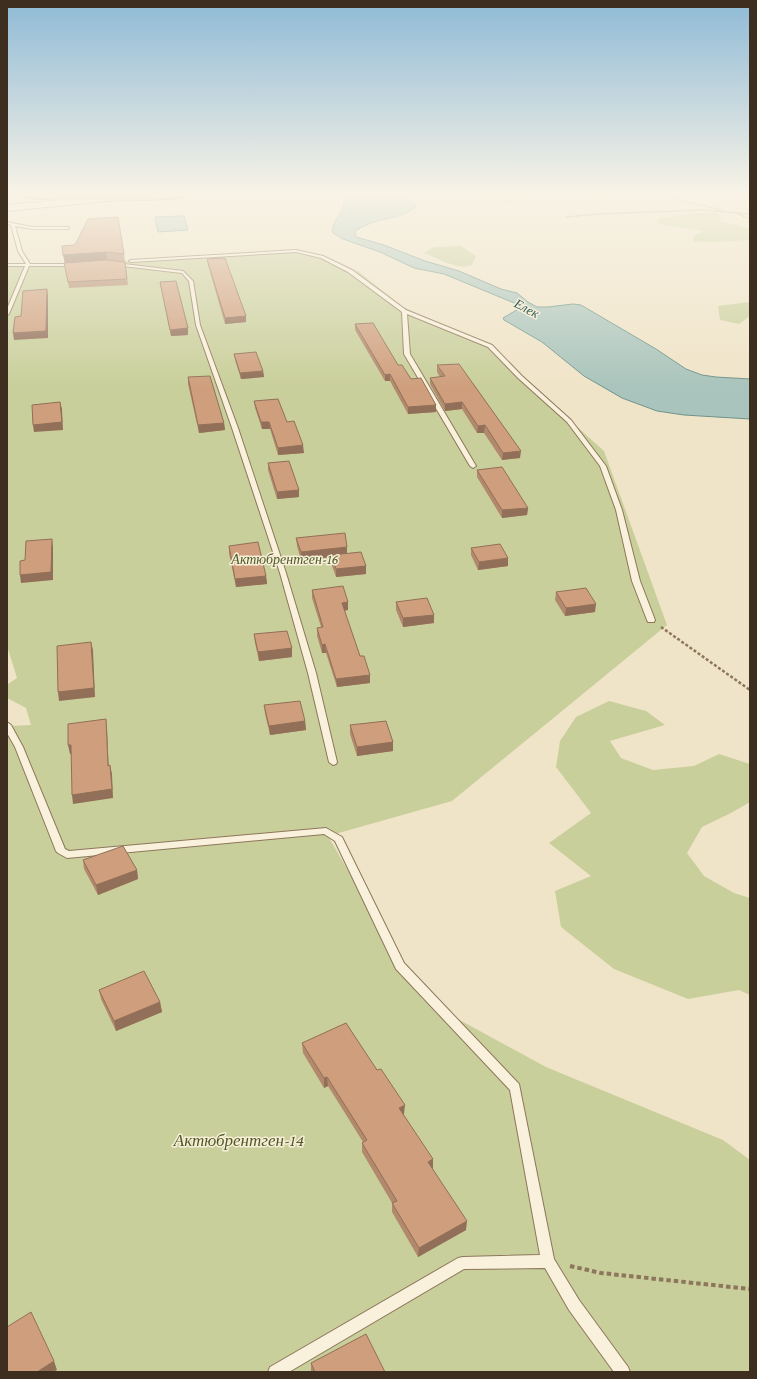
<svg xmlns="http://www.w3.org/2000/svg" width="757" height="1379" font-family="'Crimson Pro',serif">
<rect width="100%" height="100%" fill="#f0e4c8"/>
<path fill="#c9cf9b" d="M482,194H633L635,195L629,198L602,200L595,203L571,197L546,195L505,204L487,199Z
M697,213H716L721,216L720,221L750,229V240L715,242H694L693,236L704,231L657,224L659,218Z
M461,246L476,256L472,265C458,271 437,258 424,253L434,247Z
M286,252L313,256L358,271L403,307L484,343L604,451L667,625L452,801L328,836L423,1000L546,1067L723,1140L750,1160V1372H7V726L31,725L26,708L7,698L8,684L17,678L7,646V267Z
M750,302V316L739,324L720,320L718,306Z
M609,701L646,711L665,725L610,741L621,758L653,770L694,766L719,754L750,764V802L731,813L702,827L687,853L704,876L734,893L750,898V995L739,990L688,999L614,969L561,927L555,891L591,876L549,843L591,813L556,767L560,741L576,717Z"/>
<path fill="#a9c4bc" stroke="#6f938a" d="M343,194C363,194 403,188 416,206C404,218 389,217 374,222C368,224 362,227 356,230L355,233L356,237L384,245L425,261L459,271L501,289L517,293L528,302L537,307H548L573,304L581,305L656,349L686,369L702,375L716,377L750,379V419L684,415L657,411L622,398L584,376L542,342L504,320L503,318L520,308L519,305L444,274L414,268L380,252L343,239L333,233C330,220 348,213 343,194Z
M180,216H184L188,230L158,232L155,217Z"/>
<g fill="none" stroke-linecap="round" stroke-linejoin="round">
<defs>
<path id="service" d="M7,222L32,227H69L68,229H32L15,226L22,251L30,264H75L77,265L75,266H29L9,314L7,315V309L25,266H7V264H26L18,251L11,225L7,224Z
M296,250L323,256L352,270L406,310L492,345L522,376L571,420L606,466L622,510L640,581L655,620L654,622H648L647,620L632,581L616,510L600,466L567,422L518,378L488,347L407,314L410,354L476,466L473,468L470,466L404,354L402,312L348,272L321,258L296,252L131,262L129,261L131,260Z
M115,263L183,271L193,281L200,325L238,428L286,573L316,673L337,762L336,764L333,765L329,762L308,673L280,573L232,428L196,325L189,281L182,273L114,265L113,264Z
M7,722L11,725L23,747L65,849L69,851L326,828L342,837L404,963L519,1084L554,1259L579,1300L628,1367L630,1372H614L569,1310L545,1268L464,1269L289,1372H268L270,1367L458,1258L463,1257L540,1255L510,1090L396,969L335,841L324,834L67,858L58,853L56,851L15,747L7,733Z"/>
<path id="tertiary" d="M113,195L118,198L116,200L7,211V205Z"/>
<path id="trunk" d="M12,194H195C185,203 22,203 12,194Z"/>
</defs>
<use href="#service" stroke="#8d765c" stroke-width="2"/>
<use href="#tertiary" stroke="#8d765c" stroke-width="2"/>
<use href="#trunk" stroke="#5b4430" stroke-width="2"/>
<path stroke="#8d765c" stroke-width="1.5" stroke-dasharray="1.5 1" stroke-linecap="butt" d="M657,194L721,210
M738,214L750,219
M566,217L598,214L703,210L750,214"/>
<path stroke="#8d765c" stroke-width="2.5" stroke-dasharray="3 2" stroke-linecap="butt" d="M661,627L750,690"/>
<path stroke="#8d765c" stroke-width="4" stroke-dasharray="4.5 3" stroke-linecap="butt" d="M570,1266L601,1273L750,1289"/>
<use href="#service" fill="#faf1dc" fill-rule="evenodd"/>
<use href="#tertiary" fill="#faf1dc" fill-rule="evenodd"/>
<use href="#trunk" fill="#eabe7c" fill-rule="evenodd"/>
</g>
<path fill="#b2896c" d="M62,246L124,254L128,285L69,288Z
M207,259L246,316V322L225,324L208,265Z
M160,282L188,328V335L171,336L161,288Z
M355,324L398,365L436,405V412L408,414L390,381H385L355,330Z
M234,354L263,371L264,377L241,379L235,360Z
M437,365L520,458L502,460L484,433H477L462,409L445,411L430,384V378L440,377L437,372Z
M188,377L224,423L225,430L199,433L188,384Z
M254,401L287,422L304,453L278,455L270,429H262L255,408Z
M268,463L299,497L277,499L268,470Z
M477,470L528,508L527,515L502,518L477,477Z
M296,538L347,553L366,566V574L336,577L331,563V557L301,560L297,546Z
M229,546L266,576L267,584L236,587L229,553Z
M471,548L508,566L478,570L471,555Z
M312,590L348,602V610L344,611L370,683L337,687L326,653H322L317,636V628L321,627L312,598Z
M556,592L595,612L565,616L555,600Z
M396,602L434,615V623L403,627L396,610Z
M254,634L292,648V657L259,661L255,643Z
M264,705L305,721L306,730L270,735L265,714Z
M350,725L393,742V751L357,756L350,734Z
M83,860L137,870L138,879L98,895L84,869Z
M99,990L160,1002L162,1012L116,1031L101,999Z
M302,1043L404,1114V1115L433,1169L466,1230L418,1257L392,1212V1203L362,1152V1143L363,1142L328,1086L324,1088L303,1053Z
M311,1363L385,1372H311Z"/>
<path fill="#916f58" d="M106,252L107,260L65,263L63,255Z
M47,289L48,295V338L14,340L13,333Z
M246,316V322L225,324V318Z
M188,328V335L171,336L170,330Z
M263,371L264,377L241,379L240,373Z
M390,374V381H385V375Z
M60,402L62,409L63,430L34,432L33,425Z
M462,402V409L445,411V404Z
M436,405V412L408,414V407Z
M261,422H269L270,429H262Z
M224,423L225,430L199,433L198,425Z
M485,425L484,433H477L478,426Z
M303,445L304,453L278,455V448Z
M521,451L520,458L502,460L503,453Z
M299,490V497L277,499V492Z
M528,508L527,515L502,518V510Z
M52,539L53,547V580L21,583L20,575Z
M347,547V555H331V557L301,560V552Z
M508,558V566L478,570L479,562Z
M366,566V574L336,577V569Z
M266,576L267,584L236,587L235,579Z
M348,602V610L342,611V603Z
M596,604L595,612L565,616L566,608Z
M434,615V623L403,627V618Z
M91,642L93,650L95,697L59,701L58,692Z
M325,644L326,653H322V645Z
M292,648V657L259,661L258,652Z
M370,675V683L337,687L336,679Z
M106,719L107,728L109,775L108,766Z
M305,721L306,730L270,735L269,726Z
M393,742V751L357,756V747Z
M68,745H71L73,754H70Z
M110,765L112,774L113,798L73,804L72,795Z
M137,870L138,879L98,895L96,885Z
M160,1002L162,1012L116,1031L114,1021Z
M327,1077L328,1086L324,1088V1078Z
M405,1105L404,1114L399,1117V1108Z
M433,1159V1169L428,1162Z
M467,1221L466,1230L418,1257L419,1248Z
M54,1361L57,1370L53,1372H37Z"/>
<path fill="#cf9f7d" stroke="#916f58" d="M118,217L124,254L106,252L63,255L62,246L75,245L88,219Z
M225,258L246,316L225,318L207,259Z
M106,260L125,262L127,279L68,282L64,263Z
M176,281L188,328L170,330L160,282Z
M47,289L46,331L13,333L15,317L21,316L23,291Z
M373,323L398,365H402L411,379L421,378L436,405L408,407L390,374L385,375L355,324Z
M256,352L263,371L240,373L234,354Z
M459,364L521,451L503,453L485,425L478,426L462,402L445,404L430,378L445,376L437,365Z
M210,376L224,423L198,425L188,377Z
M278,399L287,422L294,421L303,445L278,448L269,422H261L254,401Z
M60,402L62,422L33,425L32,405Z
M289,461L299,490L277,492L268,463Z
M502,467L528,508L502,510L477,470Z
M345,533L347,547L301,552L296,538Z
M52,539L51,572L20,575V561L25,560L26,541Z
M258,542L266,576L235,579L229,546Z
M500,544L508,558L479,562L471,548Z
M361,552L366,566L336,569L331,555Z
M343,586L348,602L342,603L360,656H364L370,675L336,679L325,644L322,645L317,628L323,627L312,590Z
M586,588L596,604L566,608L556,592Z
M427,598L434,615L403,618L396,602Z
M287,631L292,648L258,652L254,634Z
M91,642L94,688L58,692L57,646Z
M300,701L305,721L269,726L264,705Z
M106,719L108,766L110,765L112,789L72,795L71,745H68V724Z
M386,721L393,742L357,747L350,725Z
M123,846L137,870L96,885L83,860Z
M144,971L160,1002L114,1021L99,990Z
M346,1023L377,1070L381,1069L405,1105L399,1108L433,1159L428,1162L467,1221L419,1248L392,1203L397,1201L362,1143L367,1140L327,1077L324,1078L302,1043Z
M31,1312L54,1361L37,1372H7V1327Z
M366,1334L385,1372H315L311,1363Z"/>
<linearGradient id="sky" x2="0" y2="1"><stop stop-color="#8fbad6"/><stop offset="0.5" stop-color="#f8f3e6"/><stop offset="1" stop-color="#f8f3e6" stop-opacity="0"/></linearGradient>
<rect width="757" height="387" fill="url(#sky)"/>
<g text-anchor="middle" stroke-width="3" stroke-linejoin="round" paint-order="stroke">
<g font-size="13" font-style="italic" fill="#2f5d5a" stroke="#f7eed8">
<text transform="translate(527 308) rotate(28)" y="5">Елек</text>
</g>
<g font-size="14" font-style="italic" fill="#4d5a26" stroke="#f7eed8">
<text x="285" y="564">Актюбрентген-16</text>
</g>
<g font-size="17" font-style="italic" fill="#4d5a26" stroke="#f7eed8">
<text x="239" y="1146">Актюбрентген-14</text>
</g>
</g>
<rect width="757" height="1379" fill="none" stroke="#3d2e20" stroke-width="16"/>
</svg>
